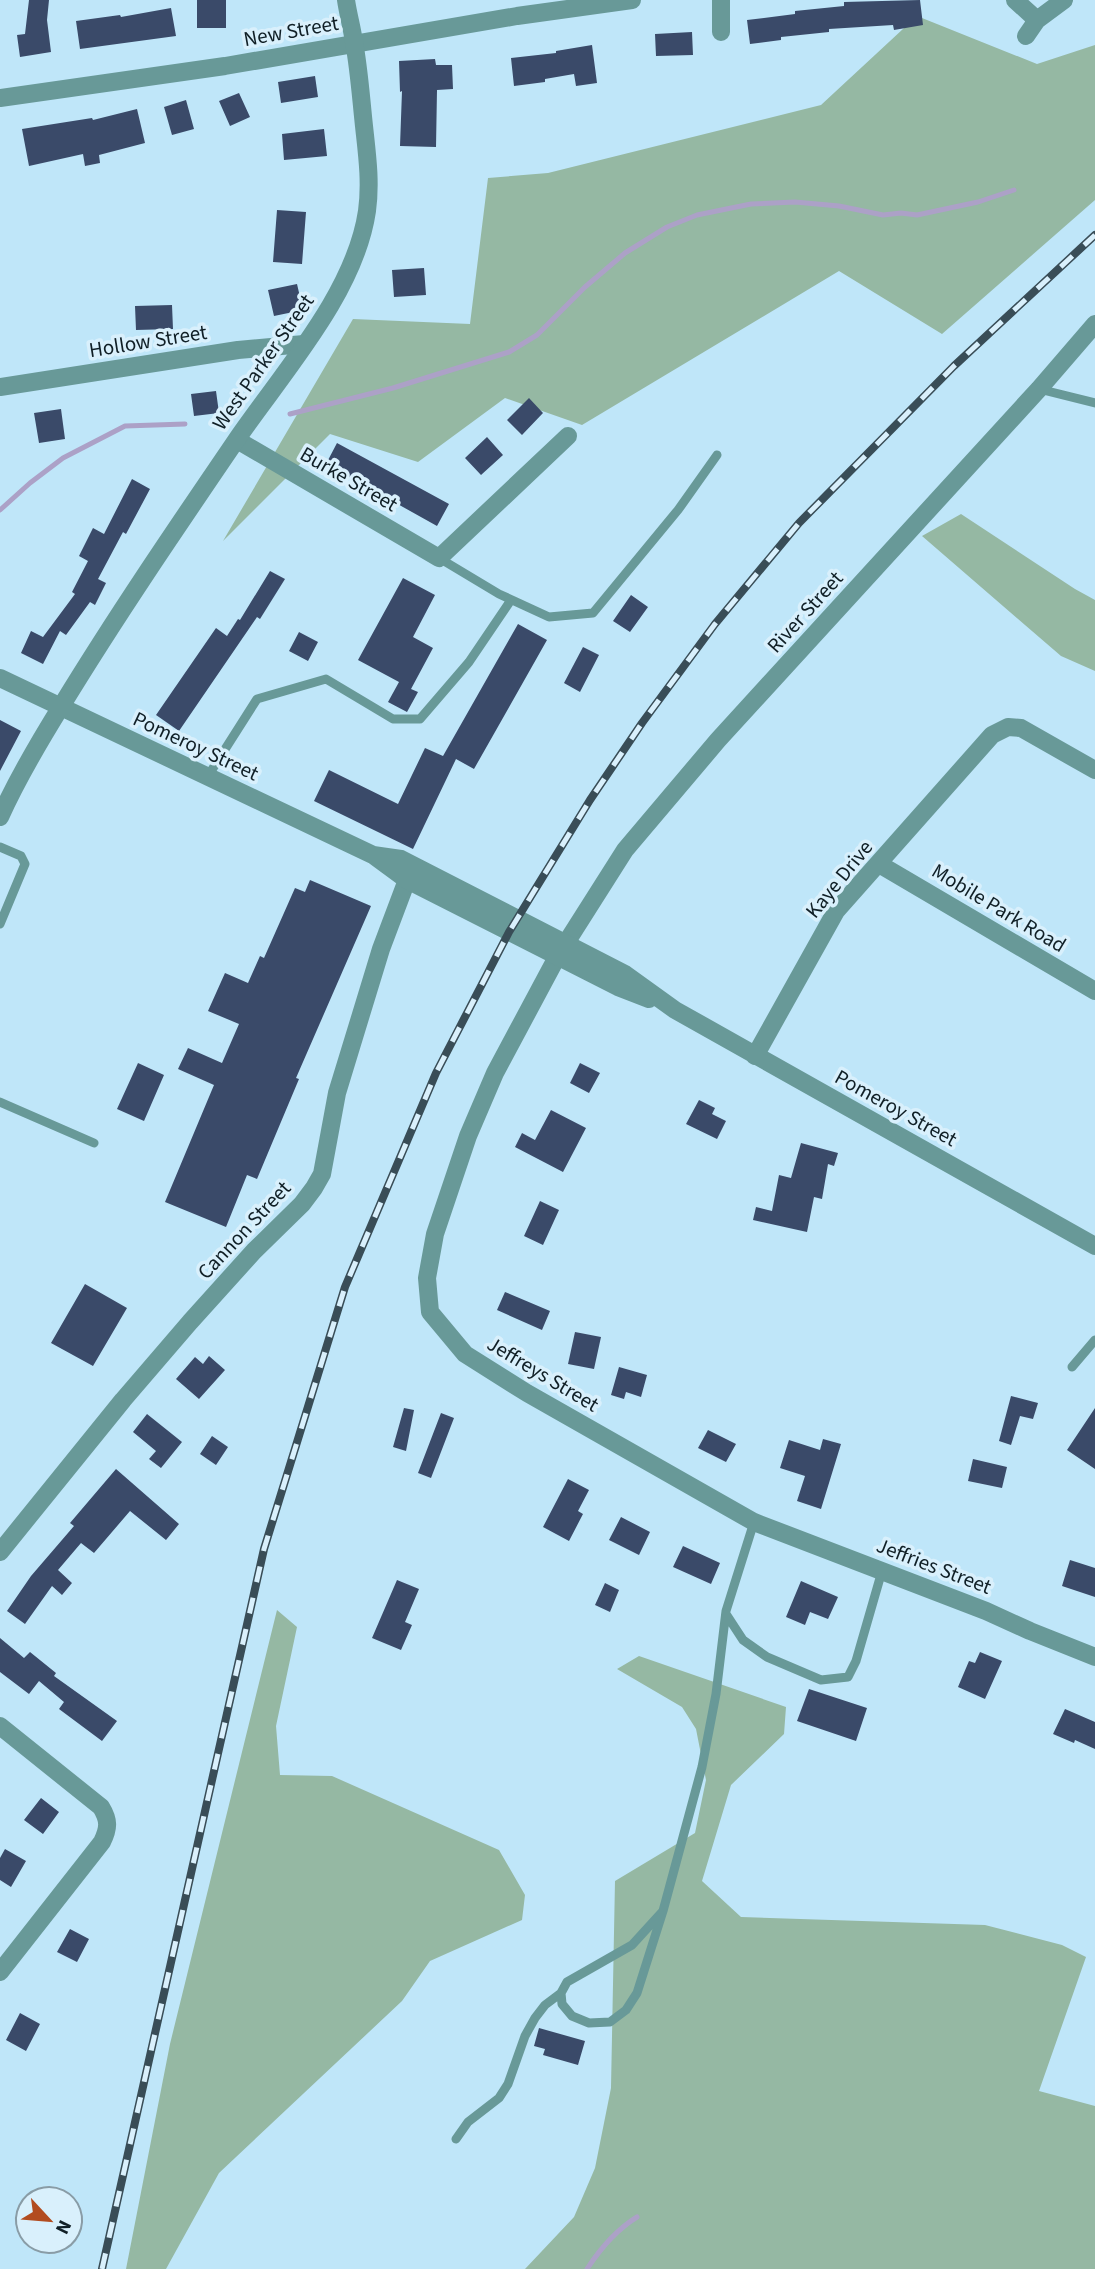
<svg xmlns="http://www.w3.org/2000/svg" width="1095" height="2269" font-family="'Source Sans 3',sans-serif">
<rect width="100%" height="100%" fill="#bfe6f9"/>
<path fill="#95b8a3" d="M917,16L1037,64L1095,45V200L942,334L839,271L582,425L505,398L418,462L330,434L223,541L353,319L470,324L488,178L548,173L821,105Z
M961,514L1075,589L1095,600V671L1061,656L922,536Z
M277,1610L297,1627L276,1726L280,1775L332,1776L499,1850L525,1895L522,1920L430,1961L402,2001L219,2173L166,2269H126L170,2044Z
M639,1656L786,1707L784,1734L731,1785L702,1881L741,1917L985,1925L1062,1945L1086,1957L1039,2091L1095,2106V2269H525L574,2217L595,2168L611,2088L615,1881L695,1833L706,1780L696,1729L682,1707L617,1669Z"/>
<g fill="none" stroke-linecap="round" stroke-linejoin="round">
<path stroke="#aca1c7" stroke-width="5" d="M290,414L393,388L509,352L537,335L585,287L625,253L667,227L697,215L751,204L795,202L839,206L883,215L901,213L917,215L978,202L1014,190
M0,510L30,483L63,458L125,426L185,424
M587,2269C600,2249 616,2230 637,2217"/>
</g>
<path fill="#3a4a69" d="M29,0H49L47,20L51,52L20,57L17,35L25,34Z
M197,0H226V28H197Z
M920,0L923,25L894,30L893,25L829,29V32L781,37V40L750,44L747,20L795,14V11L844,6V2Z
M171,8L176,36L80,49L76,21L120,15L121,17Z
M692,32L693,55L656,56L655,34Z
M592,45L597,83L576,86L574,74L545,79V82L514,86L511,58L556,53V51Z
M435,59L436,65H452L453,89L437,90L436,147L400,146L402,91L400,92L399,61Z
M315,76L318,97L281,103L278,82Z
M239,93L250,117L230,126L219,101Z
M186,100L194,129L172,135L164,107Z
M137,109L145,143L99,155L100,163L85,166L83,154L29,166L22,129L92,118L93,120Z
M324,129L327,156L284,160L282,134Z
M277,210L306,212L302,264L273,262Z
M424,268L426,295L394,297L392,270Z
M297,284L303,310L274,316L268,290Z
M172,305L173,329L136,330L135,306Z
M216,391L219,413L194,416L191,394Z
M529,398L543,413L522,435L507,420Z
M61,409L65,439L39,443L34,413Z
M487,437L503,455L481,475L465,458Z
M337,443L449,504L437,526L326,464Z
M132,479L150,489L126,534L123,532L98,579L106,583L95,605L90,602L66,635L60,631L43,664L21,653L31,631L43,637L75,594L72,592L88,561L79,556L93,528L104,534Z
M270,571L285,579L260,619L257,617L179,731L156,715L216,628L227,636L238,619L240,620Z
M403,578L435,595L413,637L433,648L411,689L418,692L407,712L388,702L399,682L358,660Z
M631,595L648,607L630,632L613,621Z
M518,624L547,640L474,769L456,759L413,849L314,801L329,770L398,804L425,748L443,756Z
M299,632L318,642L308,661L289,651Z
M583,647L599,655L580,692L564,683Z
M0,720L21,731L0,771Z
M310,880L371,906L296,1078L299,1079L257,1179L247,1175L226,1227L165,1202L214,1085L178,1069L188,1048L222,1063L239,1024L208,1011L225,973L248,983L260,956L264,958L295,888L305,892Z
M138,1063L164,1075L144,1121L117,1109Z
M580,1063L600,1073L589,1093L570,1083Z
M699,1100L715,1108L712,1114L726,1121L717,1139L686,1124Z
M551,1110L586,1128L563,1172L515,1147L522,1133L535,1140Z
M801,1143L838,1153L834,1166L828,1164L822,1199L814,1197L807,1232L753,1220L756,1207L772,1211L779,1175L791,1178Z
M540,1201L559,1210L543,1245L524,1236Z
M85,1284L127,1308L93,1366L51,1343Z
M505,1292L550,1311L542,1330L497,1310Z
M575,1332L601,1337L594,1369L568,1364Z
M209,1356L225,1370L199,1399L176,1379L195,1357L203,1364Z
M619,1367L647,1375L641,1397L626,1392L624,1399L611,1395Z
M1011,1396L1038,1403L1033,1419L1020,1416L1011,1445L999,1441Z
M404,1408L414,1410L406,1451L393,1447Z
M1095,1408V1469L1067,1450Z
M441,1413L454,1418L431,1478L418,1473Z
M147,1414L182,1442L161,1468L149,1459L156,1451L133,1432Z
M708,1430L736,1444L726,1462L698,1448Z
M212,1436L228,1447L216,1465L200,1454Z
M823,1439L841,1444L821,1509L797,1501L805,1476L780,1468L789,1440L820,1450Z
M973,1459L1007,1467L1002,1488L968,1481Z
M116,1469L179,1524L166,1540L130,1511L94,1553L81,1543L58,1570L72,1583L62,1595L52,1586L25,1624L7,1611L31,1576L74,1526L70,1523Z
M568,1479L589,1490L578,1511L583,1514L569,1541L543,1527Z
M621,1517L650,1532L639,1555L609,1540Z
M683,1546L720,1563L711,1584L673,1567Z
M1070,1560L1095,1568V1597L1062,1586Z
M397,1580L419,1589L405,1622L412,1625L401,1650L372,1638Z
M801,1581L838,1597L828,1619L810,1612L805,1625L786,1617Z
M605,1583L619,1590L610,1612L595,1605Z
M0,1638L24,1658L30,1652L56,1673L54,1676L117,1721L102,1741L59,1709L64,1702L39,1681L29,1694L0,1672Z
M980,1652L1002,1661L985,1699L958,1687L969,1661L975,1663Z
M809,1689L867,1708L856,1741L797,1721Z
M1065,1709L1095,1722V1749L1075,1740L1074,1743L1053,1734Z
M41,1798L59,1812L43,1834L24,1820Z
M5,1849L26,1861L11,1887L0,1880V1858Z
M70,1929L89,1939L77,1962L57,1952Z
M20,2013L40,2024L26,2051L6,2040Z
M539,2028L585,2041L578,2065L543,2055L545,2049L534,2046Z"/>
<g fill="none" stroke-linecap="round" stroke-linejoin="round">
<path stroke="#689998" stroke-width="9" d="M1039,389L1095,403
M439,558L499,594L549,617L593,613L678,510L717,455
M208,776L257,699L326,679L393,719H420L469,662L511,600
M0,847L21,856L25,864L0,924
M0,1102L94,1143
M1072,1367L1095,1340
M726,1614L743,1640L767,1657L821,1680L848,1677L856,1661L882,1571
M663,1911L632,1945L567,1982L561,1993L562,2004L572,2016L589,2023L610,2022L626,2010L637,1993L663,1911L702,1767L716,1694L726,1611L754,1522
M456,2139L468,2122L499,2098L508,2084L525,2036L535,2018L545,2005L561,1993"/>
<path stroke="#689998" stroke-width="18" d="M721,0V32
M1015,0L1037,20
M1026,36L1037,20L1064,0
M0,98L225,66L517,16L632,0
M0,387L238,350L304,344
M237,440L439,558L568,436
M879,864L1095,991
M566,943L625,850L718,740L1039,389L1095,324
M557,957L495,1073L468,1136L435,1234L427,1278L430,1312L465,1354L527,1393L754,1522L986,1611L1030,1631L1095,1657
M755,1056L836,911L992,735L1008,727L1021,728L1095,770
M0,1552L123,1400L190,1322L254,1251L302,1204L314,1188L322,1174L337,1093L381,949L407,880
M0,1726L101,1807C109,1820 109,1828 102,1842L0,1972"/>
<path stroke="#689998" stroke-width="18" d="M0,678L373,855L407,880L618,987L649,999
M0,817C18,777 39,742 62,705C117,615 177,527 237,439C283,372 355,293 367,211C371,182 367,154 364,126C361,98 359,69 354,42C352,28 348,14 346,0
M373,855L401,859L625,974L675,1010L1095,1246"/>
<defs>
<path id="rail" d="M102,2269L264,1549L345,1287L436,1073L509,932L590,800L642,723L715,624L799,523L954,366L1095,235"/>
</defs>
<use href="#rail" stroke="#394d57" stroke-width="8"/>
<use href="#rail" stroke="#d9f0fc" stroke-width="5" stroke-dasharray="16" stroke-linecap="butt"/>
</g>
<g text-anchor="middle" stroke-width="7" stroke-linejoin="round" paint-order="stroke">
<g font-size="21" fill="#101f26" stroke="#d9f0fc">
<text transform="translate(291 31) rotate(-10)" y="7">New Street</text>
<text transform="translate(148 341) rotate(-9)" y="7">Hollow Street</text>
<text transform="translate(263 362) rotate(-55)" y="7">West Parker Street</text>
<text transform="translate(349 479) rotate(30)" y="7">Burke Street</text>
<text transform="translate(805 612) rotate(-48)" y="7">River Street</text>
<text transform="translate(196 746) rotate(25)" y="7">Pomeroy Street</text>
<text transform="translate(839 879) rotate(-51)" y="7">Kaye Drive</text>
<text transform="translate(999 908) rotate(31)" y="7">Mobile Park Road</text>
<text transform="translate(896 1108) rotate(29)" y="7">Pomeroy Street</text>
<text transform="translate(244 1230) rotate(-47)" y="7">Cannon Street</text>
<text transform="translate(543 1374) rotate(31)" y="7">Jeffreys Street</text>
<text transform="translate(934 1566) rotate(21)" y="7">Jeffries Street</text>
</g>
</g>
<g transform="translate(49 2220) rotate(116)"><circle r="33" fill="#d9f0fc" stroke="#899ca6" stroke-width="2"/>
<path d="M0-5L12 26L0 18L-12 26Z" fill="#b24c20"/>
<text y="-10" font-size="19" font-weight="bold" text-anchor="middle" fill="#101f26">N</text>
</g>
</svg>
